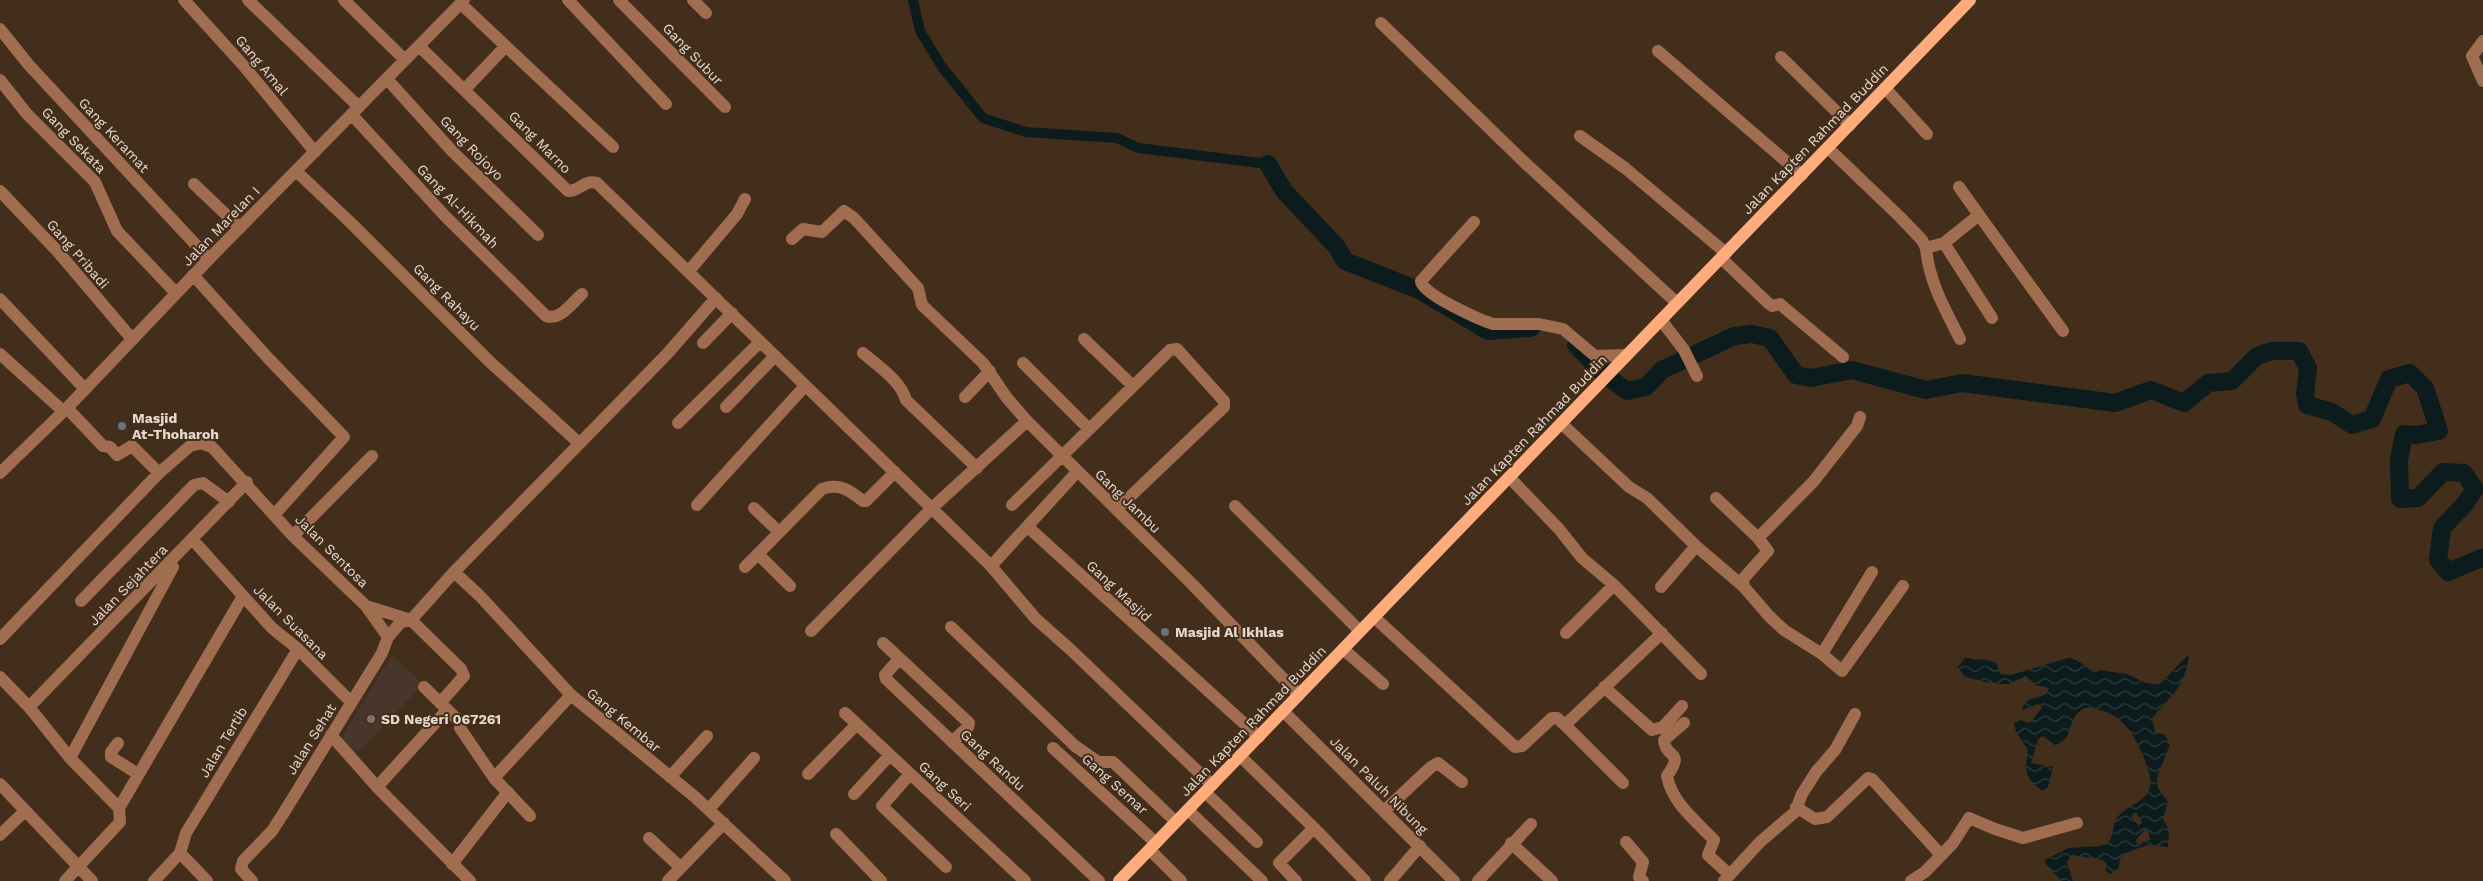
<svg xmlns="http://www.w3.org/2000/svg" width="2483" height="881" font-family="'Work Sans',sans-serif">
<defs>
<pattern id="water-waves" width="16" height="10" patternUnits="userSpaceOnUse" patternTransform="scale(1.25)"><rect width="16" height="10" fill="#0c1c1c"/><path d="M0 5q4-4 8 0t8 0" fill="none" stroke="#2f3c3c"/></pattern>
</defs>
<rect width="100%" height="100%" fill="#432e1c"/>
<path fill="#48362d" d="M392,655L423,684L363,748L354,752L339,742Z"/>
<path fill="url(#water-waves)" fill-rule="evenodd" d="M2187,656L2189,657C2183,689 2172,695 2152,718L2155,732L2165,735L2170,744L2157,777L2158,788L2168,802L2163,819L2169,830L2168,847L2147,845L2126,853L2120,858L2119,868L2111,874L2105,871L2107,865L2103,860L2072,855L2067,862L2073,881H2062L2047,866L2044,860L2069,848L2106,845C2115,838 2111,826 2117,818C2125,806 2147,802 2150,787C2152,779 2148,769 2145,761C2137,739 2124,715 2099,710C2094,709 2089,707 2084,708C2080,711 2075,715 2073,720C2069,729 2068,744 2055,745L2043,736L2038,739L2031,763L2053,767L2048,787L2043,791C2024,780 2025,769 2028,750L2016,732L2014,722L2020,720L2030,723L2041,709V706L2038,704L2022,710C2025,697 2036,699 2046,694L2049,688L2035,685L2026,676L2009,684H1994L1965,677L1958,667L1965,658C1969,658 1994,660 1996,663C1998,666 1998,670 2000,674L2011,675L2071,657L2091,669L2127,674L2146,683L2160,684ZM2136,812L2142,822L2139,826L2131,816ZM2145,829L2148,830L2150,840L2137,844L2136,840Z"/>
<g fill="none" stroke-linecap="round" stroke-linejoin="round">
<path stroke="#0c1c1c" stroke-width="10" d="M913,0L920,31L942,67L983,118L1026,132L1117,138L1138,148L1268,164"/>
<path stroke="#0c1c1c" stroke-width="18" d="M1268,164L1284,191L1337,247L1345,261L1421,291L1488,331L1531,328
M1576,345L1604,374L1627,391L1646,387L1662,370L1734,336L1752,334L1770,338L1796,375L1811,378L1852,370L1926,390L1962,383L2115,403L2151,390L2184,403L2208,383L2232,381L2257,356L2272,351H2299L2308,368L2305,394L2307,405L2332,412L2352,425L2372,419L2389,379L2410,373L2425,388L2439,431L2416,435L2404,434L2399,460L2400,499L2418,498L2443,472L2464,473L2475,489L2464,505L2442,528L2438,560L2448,572L2481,558L2483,559"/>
<path stroke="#a06d51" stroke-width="12" d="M184,0L243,65L315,152
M248,0L359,107
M344,0L405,60
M568,0L666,104
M619,0L725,107
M693,0L706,13
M461,4L613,147
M1381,23L1523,161L1677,303
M0,29L28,64L209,259
M2483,41L2472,56L2483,81
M419,46L568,191C580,191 585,179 597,183L991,566L1035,618L1071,650L1212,785
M1658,51L1802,175
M1781,57L1850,125
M387,79L452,151L538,235
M0,80L27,114L95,182L117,231L176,293
M1885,88L1927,134
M465,89L506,46
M352,115L445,216L546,316C560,321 572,303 582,294
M1580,136L1625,168L1726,253
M1828,148L1900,217L1922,240L1926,248L1944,243L1979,215L2063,331
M296,171L351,223L490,362L579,443
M194,184L240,228
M1959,187L1979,215
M0,191L59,253L132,339
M1474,222L1421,281C1420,293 1480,320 1493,324H1539L1563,329L1595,356L1627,355
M792,239L803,229L822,232L844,211L854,218L918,288L922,305L983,363L1007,398L1027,421L1190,582L1299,695
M1944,243L1992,318
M1926,248C1929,282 1945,309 1960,339
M1721,258L1768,303L1772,306L1780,304L1843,357
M689,271L737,214L745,199
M193,275L268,358L344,437L275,514
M0,299L85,389
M1661,320L1684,350L1697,376
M1084,339L1133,386
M703,343L732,313
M863,353C878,366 901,381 906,400L977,468
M0,354L63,411
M1023,363L1089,429
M965,397L990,371
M726,407L774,357
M67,408L103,446L110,447L117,455L132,446L159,473
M678,423L759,343
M1561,423L1629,487L1647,498L1696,546L1744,587L1769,616L1784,630L1822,654L1842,671L1903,586
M0,473L67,408L209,259L464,0
M1509,477L1559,529L1582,558L1614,585L1701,674
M1716,498L1758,538
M697,505L805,386
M1012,505L1170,350L1177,349L1224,401V407L1117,509
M1235,506L1360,631
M754,508L779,532
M1028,527L1259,737
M293,536L372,456
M192,539L272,628L298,649L351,702
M758,554L790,586
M991,566L1077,472
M745,567L822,489C840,483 849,490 863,501H866L895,472
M454,572L480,596L571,695L695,797L785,881
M1661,587L1696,546
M1744,587L1743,579L1768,551L1758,538L1813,482L1857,426L1860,417
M81,601L194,485L203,483L229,502
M1374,617L1515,747L1522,746L1552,718H1557L1565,725
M951,627L1075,746L1098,762H1113L1176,822
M811,631L932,508L1027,421
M1566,633L1614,585
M388,637L401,622L411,620L454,572L667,354L716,298
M0,639L159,473L190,446L201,443L212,447L293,536L366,606L411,620L461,669L464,676L440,703
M883,643L969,723L968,727L952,742
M1343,649L1383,684
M1822,654L1872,572
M899,659L885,675L886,679L1099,881
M0,677L29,707L70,758L119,808L243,596
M424,687L461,723L460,728L494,778L571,695
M1604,687L1652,730L1663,727L1682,706
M29,707L247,482
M1283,711L1454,881
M845,713L1025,881
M1684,723L1664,740C1665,760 1686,749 1667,776C1672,803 1696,821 1714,840L1708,855L1730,875
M331,735L377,787L470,881
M118,743L111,752V757L138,774
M1053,748L1156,843
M1240,756L1314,828L1365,881
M70,758L173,567
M808,774L857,724
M910,774L882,806L946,867
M670,777L707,736
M494,778L530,816
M1623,783L1565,725L1662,633
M0,784L92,881
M377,787L447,710
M1205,792L1257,842
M854,794L890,755
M1796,807L1815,819L1827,817L1868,778L1872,779L1941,855
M709,809L754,758
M1188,810L1262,881
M1384,811L1431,767L1438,763L1462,782
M836,834L881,881
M0,835L25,811
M649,838L680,867
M1626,842L1643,862L1639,877L1643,881
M1511,843L1552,881
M1150,850L1181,881
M180,853L207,881
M452,864L508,792
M65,881L120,822L119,808
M154,881L180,853L186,833L298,649
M252,881L241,869L243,861L272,831L283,814L382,653L388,637L366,606
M668,881L724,823
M1296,881L1279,863L1314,828
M1390,881L1420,846
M1478,881L1531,824
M1724,881L1760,842L1795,812L1802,794L1816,772L1835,750L1855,714
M1911,881L1925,872L1953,843L1969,818L1995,829L2023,838L2077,823"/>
<path stroke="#ffac7d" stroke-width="12" d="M1119,881L1970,0"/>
</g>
<g fill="#6b7280" stroke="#432e1c" stroke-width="2">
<circle cx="122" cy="426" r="5"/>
<circle cx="1165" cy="632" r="5"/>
</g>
<circle fill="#8d6e63" stroke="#432e1c" stroke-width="2" cx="371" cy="719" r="5"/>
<g text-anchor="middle" stroke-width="4" stroke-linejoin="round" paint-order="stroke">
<g font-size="14" fill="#e6d8cd" stroke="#432e1c">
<text transform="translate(693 54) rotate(46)" y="5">Gang Subur</text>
<text transform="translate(262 65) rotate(50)" y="5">Gang Amal</text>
<text transform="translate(114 135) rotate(47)" y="5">Gang Keramat</text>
<text transform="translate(1815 139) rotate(-46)" y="5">Jalan Kapten Rahmad Buddin</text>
<text transform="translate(74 140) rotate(46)" y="5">Gang Sekata</text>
<text transform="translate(540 142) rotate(45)" y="5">Gang Marno</text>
<text transform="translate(472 148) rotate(46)" y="5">Gang Rojoyo</text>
<text transform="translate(458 206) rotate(46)" y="5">Gang Al-Hikmah</text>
<text transform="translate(221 226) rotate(-46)" y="5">Jalan Marelan I</text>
<text transform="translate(78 254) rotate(49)" y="5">Gang Pribadi</text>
<text transform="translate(447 297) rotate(45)" y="5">Gang Rahayu</text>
<text transform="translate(1534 430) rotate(-46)" y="5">Jalan Kapten Rahmad Buddin</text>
<text transform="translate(1128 501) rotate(44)" y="5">Gang Jambu</text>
<text transform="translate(332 551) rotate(45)" y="5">Jalan Sentosa</text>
<text transform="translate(128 585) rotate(-46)" y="5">Jalan Sejahtera</text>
<text transform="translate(1119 591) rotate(43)" y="5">Gang Masjid</text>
<text transform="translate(291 622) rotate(45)" y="5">Jalan Suasana</text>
<text transform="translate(624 720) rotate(40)" y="5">Gang Kembar</text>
<text transform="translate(1253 721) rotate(-46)" y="5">Jalan Kapten Rahmad Buddin</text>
<text transform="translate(311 739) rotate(-58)" y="5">Jalan Sehat</text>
<text transform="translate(223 742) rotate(-59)" y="5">Jalan Tertib</text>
<text transform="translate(993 760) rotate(43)" y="5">Gang Randu</text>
<text transform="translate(1115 784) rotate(42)" y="5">Gang Semar</text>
<text transform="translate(1379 785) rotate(45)" y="5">Jalan Paluh Nibung</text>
<text transform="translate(945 786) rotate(43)" y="5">Gang Seri</text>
</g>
<g font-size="14" font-weight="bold" fill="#e6d8cd" stroke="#432e1c" text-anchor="start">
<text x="132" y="423">Masjid<tspan x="132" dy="16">At-Thoharoh</tspan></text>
<text x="1175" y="637">Masjid Al Ikhlas</text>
<text x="381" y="724">SD Negeri 067261</text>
</g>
</g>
</svg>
